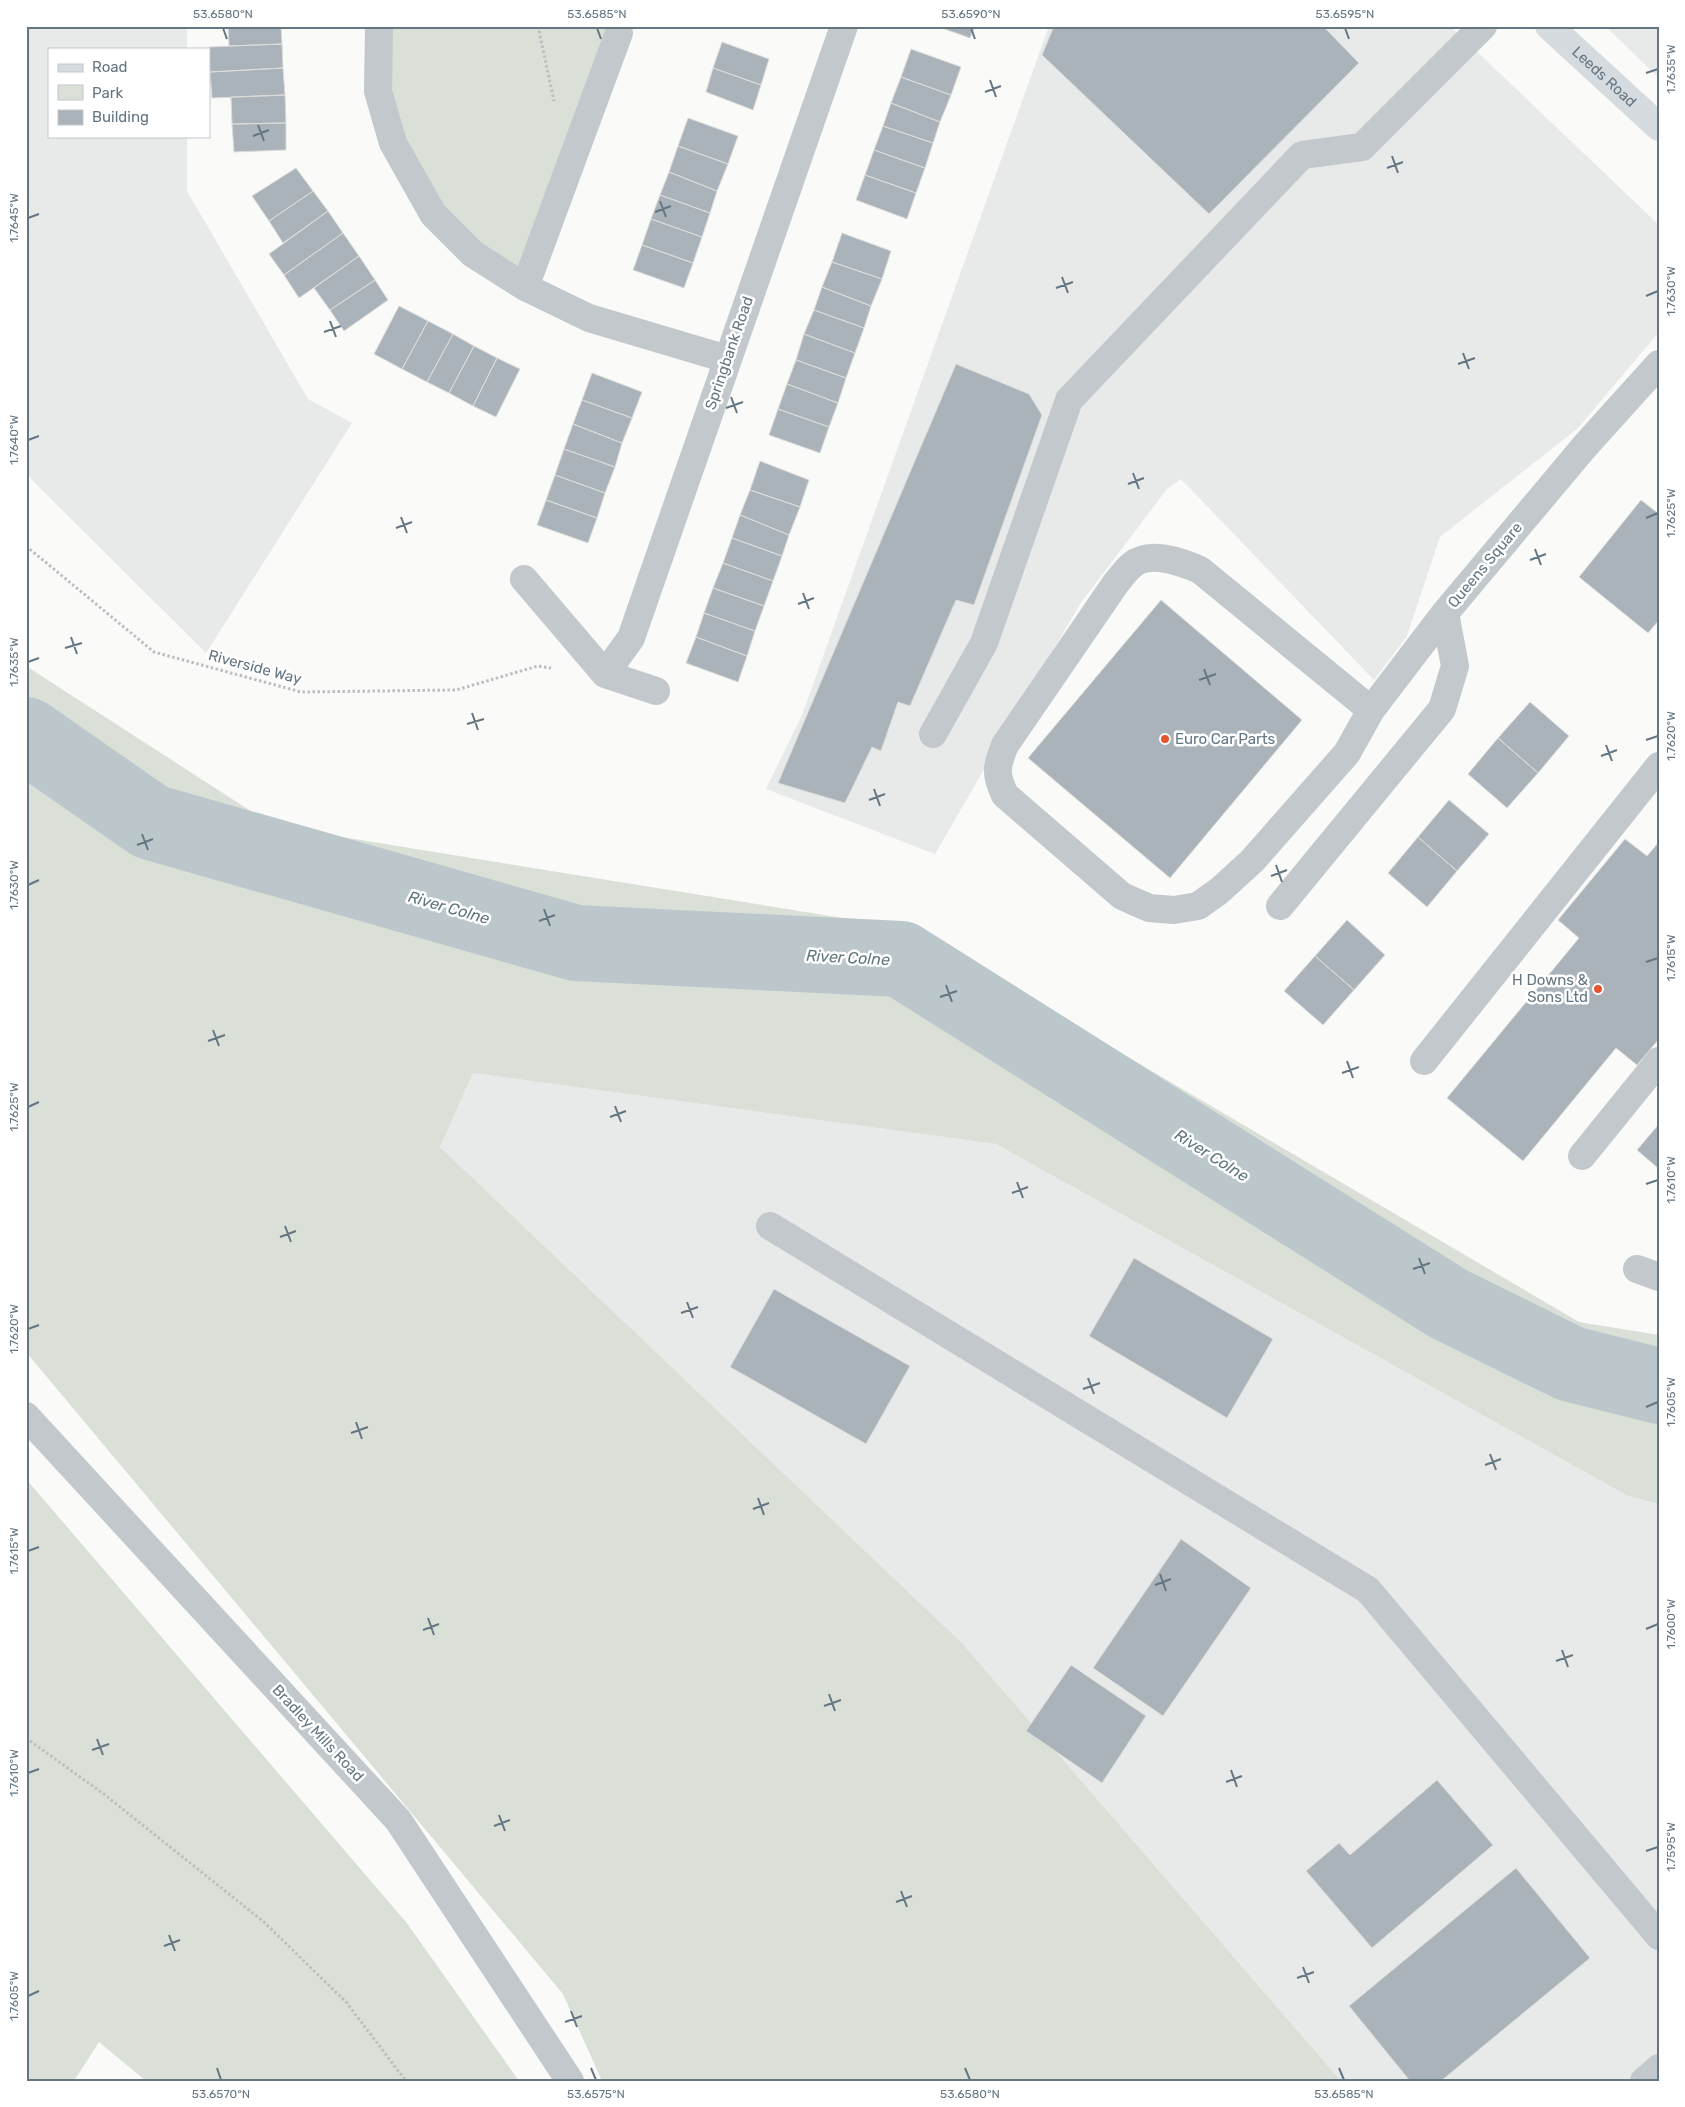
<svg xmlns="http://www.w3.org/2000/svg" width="1685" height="2107" font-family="Rubik,sans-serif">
<rect width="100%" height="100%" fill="#fafaf8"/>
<path fill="#e8e9e9" d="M26,26H187V49H49V136H187V191L308,399L352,423L206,653L26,474Z
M1049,26H1450L1659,225V332L1578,428L1440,537L1407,636L1374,680L1181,479L1167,489L1080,604L935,854L766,789L802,715Z
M1605,26H1659V78Z
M473,1073L996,1144L1628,1496L1659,1504V2081H1341L962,1643L440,1147Z"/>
<path fill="#dadfd7" d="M387,26H613L519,270L483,248L442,207L404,144L386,89Z
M26,666L274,826L910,929L1579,1322L1659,1335V1504L1628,1496L996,1144L473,1073L440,1147L962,1643L1341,2081H602L563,1994L26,1352Z
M26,1479L406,1922L519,2081H146L99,2042L74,2081H26Z"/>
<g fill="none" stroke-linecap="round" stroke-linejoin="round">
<path stroke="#bbc7cb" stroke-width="76" d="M26,735L151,822L576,943L901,959L1449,1304L1571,1364L1659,1386"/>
</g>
<path fill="#aab3b9" stroke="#dcdcda" d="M228,26H281L282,44L229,46Z
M936,26H975L970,38Z
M1054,26H1323L1359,63L1209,214L1042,55Z
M722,42L769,59L761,85L713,68Z
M282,44L283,68L210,72L209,47Z
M911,49L961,67L951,95L901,77Z
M283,68L285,95L212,98L210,72Z
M713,68L761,85L753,110L706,92Z
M901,77L951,95L940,122L891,103Z
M285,95L286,123L232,124L231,97Z
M891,103L940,122L933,143L883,126Z
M688,118L738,136L728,164L678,146Z
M286,123V150L234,152L232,124Z
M883,126L933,143L925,168L874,150Z
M678,146L728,164L717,191L669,172Z
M874,150L925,168L916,193L865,175Z
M296,168L313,191L269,221L252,196Z
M669,172L717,191L710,213L660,195Z
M865,175L916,193L907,219L856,200Z
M313,191L328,211L283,243L269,221Z
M660,195L710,213L702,237L651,219Z
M328,211L343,233L284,275L269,254Z
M651,219L702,237L693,263L642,245Z
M343,233L359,256L299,298L284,275Z
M842,233L891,251L882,279L832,262Z
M642,245L693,263L684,288L633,270Z
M359,256L375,280L330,310L314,288Z
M832,262L882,279L871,306L822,287Z
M375,280L388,300L344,331L330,310Z
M822,287L871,306L864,328L814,310Z
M399,306L428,321L402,369L374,354Z
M814,310L864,328L855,353L804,334Z
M428,321L453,334L427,382L402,369Z
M453,334L474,346L449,393L427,382Z
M804,334L855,353L846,378L796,360Z
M474,346L497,358L473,406L449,393Z
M497,358L520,369L496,417L473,406Z
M796,360L846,378L838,403L787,384Z
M956,364L1029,394L1042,415L974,605L956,600L910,706L898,702L881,751L872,747L845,803L778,783Z
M592,373L642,392L632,418L582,400Z
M787,384L838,403L829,427L778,409Z
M582,400L632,418L622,443L573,424Z
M778,409L829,427L820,453L769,435Z
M573,424L622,443L615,467L564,449Z
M564,449L615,467L605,493L555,475Z
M760,461L809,480L800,507L750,490Z
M555,475L605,493L597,518L546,500Z
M750,490L800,507L789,535L740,515Z
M546,500L597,518L588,543L537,525Z
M1641,500L1659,514V620L1648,633L1579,577Z
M740,515L789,535L782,556L732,538Z
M732,538L782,556L773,581L723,563Z
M723,563L773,581L764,606L713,588Z
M713,588L764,606L755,631L704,613Z
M1161,600L1302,720L1170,878L1028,758Z
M704,613L755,631L747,656L696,637Z
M696,637L747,656L738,682L686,663Z
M1530,702L1569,736L1538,773L1498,738Z
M1498,738L1538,773L1507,808L1468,774Z
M1449,800L1489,834L1457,871L1418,837Z
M1418,837L1457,871L1427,907L1388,873Z
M1625,839L1647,856L1659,842V1039L1637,1065L1616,1048L1523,1161L1447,1098L1579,938L1558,920Z
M1347,920L1385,955L1354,990L1315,956Z
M1315,956L1354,990L1323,1025L1284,991Z
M1659,1124V1169L1637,1150Z
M1134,1258L1273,1339L1227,1418L1089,1336Z
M774,1289L910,1366L866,1444L730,1367Z
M1181,1539L1251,1588L1163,1716L1093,1668Z
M1071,1665L1146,1716L1102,1783L1026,1731Z
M1437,1780L1493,1845L1372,1948L1306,1871L1339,1843L1350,1855Z
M1516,1868L1590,1958L1441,2081H1410L1349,2006Z"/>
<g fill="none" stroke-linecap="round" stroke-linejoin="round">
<path stroke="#bbbfc2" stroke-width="3" stroke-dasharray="2.5 2.5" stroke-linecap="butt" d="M538,26L554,101
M26,546L154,652L301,692L456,690L538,666L551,668
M26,1738L105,1795L264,1922L346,2002L406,2081"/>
<path stroke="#c3c8cc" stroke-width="28" d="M379,26L378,91L393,143L433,214L473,254L525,287L589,318L727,359
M525,287L619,33
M524,579L605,674L656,691
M605,674L631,638L844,26
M1371,710L1200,570C1182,562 1149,550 1132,565C1126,570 1121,577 1116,583L1005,745C996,767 995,774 1005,795L1122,896L1149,908L1174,910L1198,906L1219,891L1252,861L1347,753L1371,710L1445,613
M933,734L984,643L1069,400L1302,155L1362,147L1483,26
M1280,906L1442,709L1455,666L1445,613L1585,446L1659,364
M1424,1061L1659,766
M1582,1156L1659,1061
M770,1226L1368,1590L1659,1936
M1637,1269L1659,1277
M26,1416L398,1820L570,2081
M1644,2081L1659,2068"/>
<path stroke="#d6dbdf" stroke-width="28" id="s1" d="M1549,26L1659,127"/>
</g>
<path fill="none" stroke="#657683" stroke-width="2" d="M223,28L227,39M597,28L601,39M971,28L975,39M1345,28L1349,39M1646,73L1658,69M990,80L996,97M985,92L1001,86M258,125L264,141M253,136L269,130M1392,156L1398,173M1387,168L1403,162M660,201L666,217M655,212L671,206M28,218L39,214M1062,277L1068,293M1056,288L1073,282M1646,296L1658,291M330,321L336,337M324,332L341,326M1463,353L1469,369M1458,364L1475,358M731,397L737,413M726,408L743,402M28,440L39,436M1133,473L1139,489M1128,484L1144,478M401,517L407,533M1646,518L1658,513M396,528L412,522M1535,549L1541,565M1530,560L1546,554M803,593L809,609M798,604L814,598M71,637L77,654M65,648L82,643M28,662L39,658M1204,669L1210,685M1199,680L1216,674M472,713L478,730M467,724L484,719M1646,740L1658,736M1606,745L1612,761M1601,756L1617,750M874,789L880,806M869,800L885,794M142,834L148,850M137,845L153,839M1276,865L1282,882M1271,876L1287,870M28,885L39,880M544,909L550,926M539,921L555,915M1646,962L1658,958M946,985L952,1002M940,997L957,991M213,1030L219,1046M208,1041L225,1035M1347,1061L1353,1078M1342,1073L1359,1067M615,1106L621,1122M28,1107L39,1102M610,1117L626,1111M1017,1182L1023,1198M1646,1184L1658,1180M1012,1193L1028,1187M285,1226L291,1242M280,1237L296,1231M1419,1258L1425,1274M1413,1269L1430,1263M687,1302L693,1318M681,1313L698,1307M28,1329L39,1325M1088,1378L1094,1394M1083,1389L1100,1383M1646,1407L1658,1402M356,1422L362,1439M351,1433L368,1427M1490,1454L1496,1470M1485,1465L1501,1459M758,1498L764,1515M753,1509L769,1503M28,1551L39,1547M1160,1574L1166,1591M1155,1585L1171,1579M428,1618L434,1635M1646,1629L1658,1624M423,1630L439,1624M1562,1650L1568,1667M1556,1661L1573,1655M829,1694L835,1711M824,1706L841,1700M97,1739L103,1755M92,1750L109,1744M1231,1770L1237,1787M28,1773L39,1769M1226,1782L1242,1776M499,1815L505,1831M494,1826L510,1820M1646,1851L1658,1847M901,1891L907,1907M896,1902L912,1896M169,1935L175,1951M164,1946L180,1940M1303,1967L1309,1983M1297,1978L1314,1972M28,1996L39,1991M571,2011L577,2027M565,2022L582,2016M217,2068L221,2080M591,2068L596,2080M965,2068L970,2080M1339,2068L1344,2080"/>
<g fill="#e4572e" stroke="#fff" stroke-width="2">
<circle cx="1165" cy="739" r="5"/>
<circle cx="1598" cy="989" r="5"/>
</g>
<g text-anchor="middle" stroke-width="5" stroke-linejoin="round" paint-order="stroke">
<g font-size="15" fill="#657683" stroke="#fff">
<text dy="5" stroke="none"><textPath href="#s1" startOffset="75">Leeds Road</textPath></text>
<text transform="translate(729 353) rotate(-71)" y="5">Springbank Road</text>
<text transform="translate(1485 565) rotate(-50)" y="5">Queens Square</text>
<text transform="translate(255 667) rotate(15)" y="5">Riverside Way</text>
<text transform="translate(318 1733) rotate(47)" y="5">Bradley Mills Road</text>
</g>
<g font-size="15" fill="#657683" stroke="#fff" text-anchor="start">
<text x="1175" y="744">Euro Car Parts</text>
<text x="1588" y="985" text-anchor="end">H Downs &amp;<tspan x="1588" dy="17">Sons Ltd</tspan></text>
</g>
<g font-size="16" font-style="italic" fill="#60757c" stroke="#fff">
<text transform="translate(449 907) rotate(16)" y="6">River Colne</text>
<text transform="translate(848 957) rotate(3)" y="6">River Colne</text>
<text transform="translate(1212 1155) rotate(32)" y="6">River Colne</text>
</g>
</g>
<rect width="1685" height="2107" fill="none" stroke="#ffffff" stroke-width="55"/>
<rect x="48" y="48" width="162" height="90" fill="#ffffff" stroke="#c1c8cd"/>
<rect x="58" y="64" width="25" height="8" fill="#d6dbdf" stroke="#c1c8cd"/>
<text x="92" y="72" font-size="15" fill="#657683">Road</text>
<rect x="58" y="85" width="25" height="15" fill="#dadfd7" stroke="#c1c8cd"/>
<text x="92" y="98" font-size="15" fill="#657683">Park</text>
<rect x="58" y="110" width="25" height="15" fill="#aab3b9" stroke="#c1c8cd"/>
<text x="92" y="122" font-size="15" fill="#657683">Building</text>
<rect x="28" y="28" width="1630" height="2052" fill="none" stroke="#657683" stroke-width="2"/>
<g font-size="12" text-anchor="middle" fill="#657683">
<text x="223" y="18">53.6580°N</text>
<text x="597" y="18">53.6585°N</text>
<text x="971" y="18">53.6590°N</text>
<text x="1345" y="18">53.6595°N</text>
<text transform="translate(1671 69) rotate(-90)" y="4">1.7635°W</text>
<text transform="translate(14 218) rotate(-90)" y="4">1.7645°W</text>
<text transform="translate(1671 291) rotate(-90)" y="4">1.7630°W</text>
<text transform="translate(14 440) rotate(-90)" y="4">1.7640°W</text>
<text transform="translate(1671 513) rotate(-90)" y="4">1.7625°W</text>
<text transform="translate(14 662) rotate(-90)" y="4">1.7635°W</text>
<text transform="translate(1671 736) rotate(-90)" y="4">1.7620°W</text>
<text transform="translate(14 885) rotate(-90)" y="4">1.7630°W</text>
<text transform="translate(1671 958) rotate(-90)" y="4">1.7615°W</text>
<text transform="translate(14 1107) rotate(-90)" y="4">1.7625°W</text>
<text transform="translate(1671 1180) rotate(-90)" y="4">1.7610°W</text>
<text transform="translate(14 1329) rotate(-90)" y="4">1.7620°W</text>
<text transform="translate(1671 1402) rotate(-90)" y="4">1.7605°W</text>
<text transform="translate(14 1551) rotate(-90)" y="4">1.7615°W</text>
<text transform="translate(1671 1624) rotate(-90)" y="4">1.7600°W</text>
<text transform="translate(14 1773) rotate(-90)" y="4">1.7610°W</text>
<text transform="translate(1671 1847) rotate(-90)" y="4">1.7595°W</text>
<text transform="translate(14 1996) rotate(-90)" y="4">1.7605°W</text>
<text x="221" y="2098">53.6570°N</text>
<text x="596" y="2098">53.6575°N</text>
<text x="970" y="2098">53.6580°N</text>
<text x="1344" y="2098">53.6585°N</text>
</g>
</svg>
